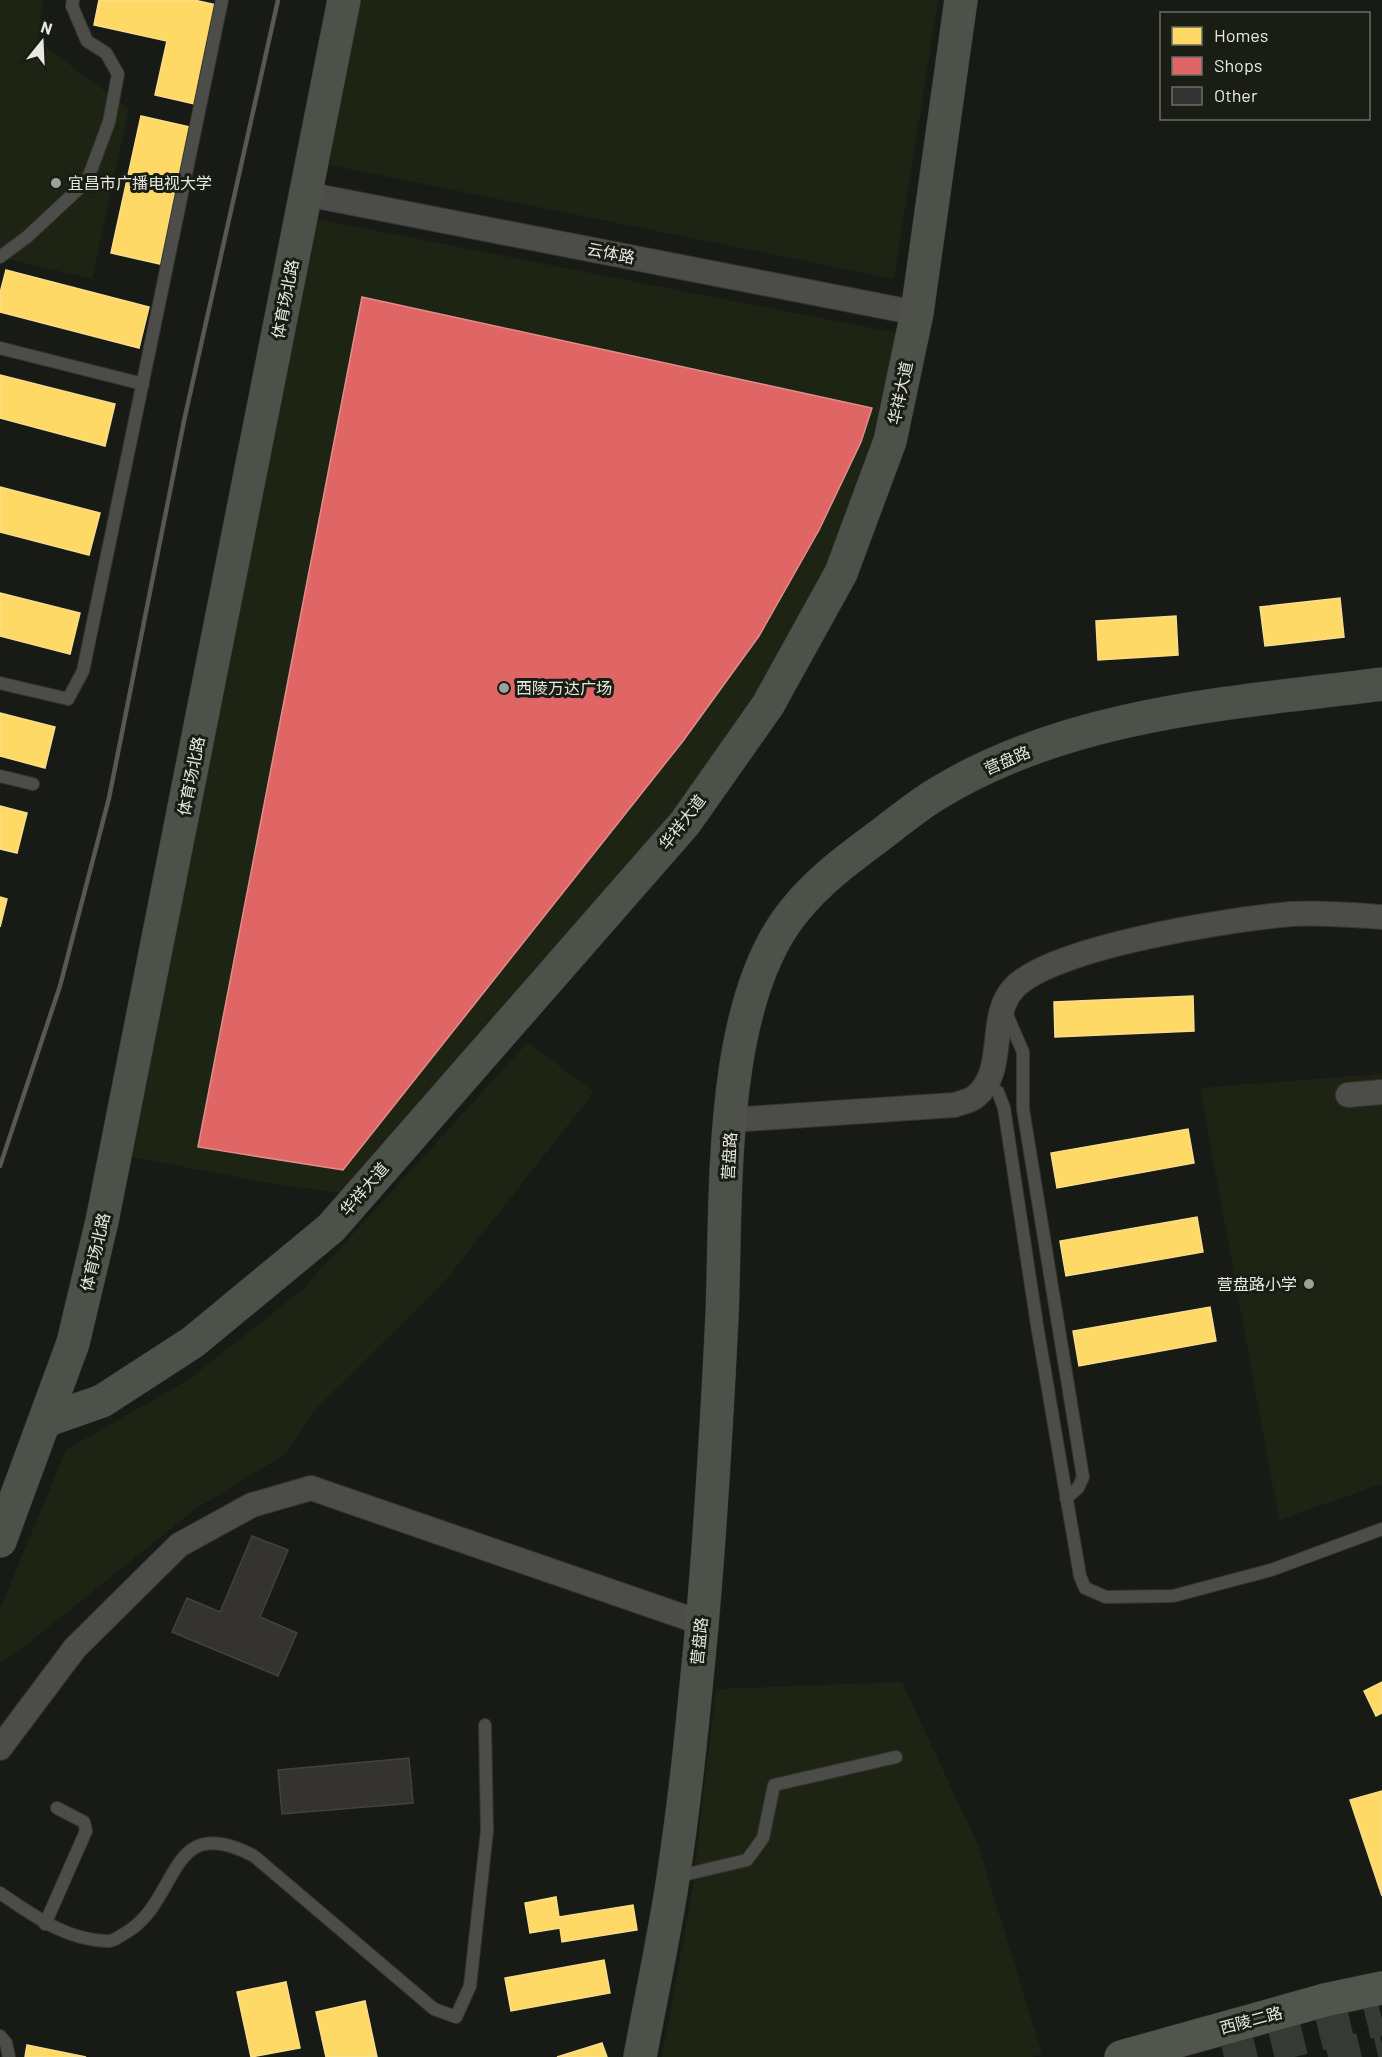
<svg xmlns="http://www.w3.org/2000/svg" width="1382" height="2057" font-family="Barlow,'Noto Sans SC',sans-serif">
<rect width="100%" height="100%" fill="#181b15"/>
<path fill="#1e2414" d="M0,0H43L38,41L129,109L92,279L0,257Z
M360,0H938L894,279L324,164Z
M311,218L902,334L885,441L834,570L680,817L342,1193L269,1183L125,1156Z
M528,1042L594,1092L444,1282L312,1413L287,1453L197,1508L21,1649L0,1663V1609L66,1450L188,1380L301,1291Z
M1382,1074V1484L1279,1520L1200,1088Z
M902,1682L978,1845L1042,2054L1031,2057H662L691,1898L716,1689Z"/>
<path fill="#ffd966" stroke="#f8de8b" stroke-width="1.5" d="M99,0H194L217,5L195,104L155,95L167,41L94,25Z
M141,116L190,127L160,264L111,253Z
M6,270L149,307L139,348L0,312V293Z
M0,375L115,404L105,446L0,418Z
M0,487L100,513L89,555L0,532Z
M0,593L80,613L70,654L0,636Z
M1340,598L1344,637L1265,646L1260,607Z
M1176,616L1178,655L1098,660L1096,621Z
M0,713L55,727L45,768L0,756Z
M0,806L27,813L17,853L0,849Z
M0,897L7,899L0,927Z
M1193,996L1194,1031L1055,1037L1054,1002Z
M1188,1129L1194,1163L1057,1188L1051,1153Z
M1197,1217L1203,1252L1066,1276L1060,1241Z
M1210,1307L1216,1341L1079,1366L1073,1331Z
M1382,1682V1713L1376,1716L1364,1691Z
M1382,1791V1896L1350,1800Z
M556,1897L559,1917L633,1905L637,1930L562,1942L560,1928L530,1933L525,1903Z
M604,1960L610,1993L511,2011L505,1978Z
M286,1982L300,2048L251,2057L237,1992Z
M365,2001L377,2057H326L316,2012Z
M602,2043L607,2057H557Z
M27,2045L86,2057H25Z"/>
<path fill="#e06666" stroke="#e28d8b" stroke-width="1.5" d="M362,297L872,408L861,442L819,530L759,636L683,741L343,1170L198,1147Z"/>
<path fill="#343331" stroke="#42413f" stroke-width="1.5" d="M252,1536L288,1550L260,1617L297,1633L278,1676L172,1632L187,1598L220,1612Z
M409,1758L413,1803L282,1814L278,1770Z"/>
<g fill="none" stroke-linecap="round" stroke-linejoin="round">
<path stroke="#373a34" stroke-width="33" stroke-dasharray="33 16" stroke-linecap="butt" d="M1224,2057L1382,2019
M1328,2057L1382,2044"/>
<defs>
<path id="lane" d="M0,257L27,237L87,181L109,122L118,74L106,53L87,41L72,6L73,0
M0,348L143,384
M0,683L68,699L83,671L222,0
M0,776L33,784
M1004,1008L1023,1052V1109L1083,1477L1078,1488L1066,1498
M986,1085L998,1092L1004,1108L1037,1325L1080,1576L1085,1588L1106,1597L1173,1596L1271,1570L1382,1529
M675,1877L747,1860L763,1838L774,1785L896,1757
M0,1893C33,1915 65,1940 107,1941C113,1942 121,1935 127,1932C181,1899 167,1810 254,1856L434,2009L456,2017L470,1986L487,1831L485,1725
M45,1924L86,1831L84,1822L57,1808
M0,2036L6,2043L9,2057"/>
<path id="street" d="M306,194L917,313
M1348,1095L1382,1092
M730,1120L954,1105C960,1103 970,1101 975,1097C1008,1071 987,1018 1013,989C1049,947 1233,919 1291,914C1321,912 1353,915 1382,917
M0,1748L75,1648L179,1545L252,1505L311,1488L702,1623"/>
<path id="secondary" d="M45,1421L102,1401L193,1342L331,1228L685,823L768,705L841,573L890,441L917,313L961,0
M0,1541L73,1343L102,1221L344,0
M640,2057C651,1997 664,1938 673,1878C686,1794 694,1709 702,1625C711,1522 717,1418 722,1316C727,1197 717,1004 795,910C820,879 851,857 883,833C900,820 917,806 935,795C1067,713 1232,703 1382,684"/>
<path id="primary" d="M1121,2057L1325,2000L1382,1988"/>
</defs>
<use href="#lane" stroke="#353632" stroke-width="14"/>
<use href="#street" stroke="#353632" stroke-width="26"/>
<use href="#secondary" stroke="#353632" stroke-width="34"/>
<use href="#primary" stroke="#353632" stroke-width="34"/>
<use href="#lane" stroke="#4c4d49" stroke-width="12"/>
<use href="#street" stroke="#4c4d49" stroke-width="24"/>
<use href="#secondary" stroke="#4e5149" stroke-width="33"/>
<use href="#primary" stroke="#52554b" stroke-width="33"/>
<path stroke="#575854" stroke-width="4.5" d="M0,1166L60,986L109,798L184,421L278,0"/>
</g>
<g fill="#9ea09a" stroke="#191d13" stroke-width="2">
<circle cx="56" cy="183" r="6"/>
<circle cx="504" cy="688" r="6"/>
<circle cx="1309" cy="1284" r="6"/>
</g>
<g text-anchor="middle" stroke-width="6" stroke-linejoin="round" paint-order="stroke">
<g font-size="16" fill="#e6e8e1" stroke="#191d13" text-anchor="start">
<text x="68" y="189">宜昌市广播电视大学</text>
<text x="516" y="694">西陵万达广场</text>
<text x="1297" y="1290" text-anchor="end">营盘路小学</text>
</g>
<g font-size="16" fill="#e6e8e1" stroke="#191d13">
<text transform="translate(611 253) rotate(11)" y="6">云体路</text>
<text transform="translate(285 299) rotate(-79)" y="6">体育场北路</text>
<text transform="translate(900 393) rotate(-78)" y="6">华祥大道</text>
<text transform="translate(1007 760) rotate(-23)" y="6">营盘路</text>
<text transform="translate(191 776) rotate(-79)" y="6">体育场北路</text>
<text transform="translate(682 822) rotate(-52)" y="6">华祥大道</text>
<text transform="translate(729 1156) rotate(-87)" y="6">营盘路</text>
<text transform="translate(364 1189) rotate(-49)" y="6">华祥大道</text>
<text transform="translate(95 1252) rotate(-77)" y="6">体育场北路</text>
<text transform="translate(699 1641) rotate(-84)" y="6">营盘路</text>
<text transform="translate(1251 2020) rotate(-15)" y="6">西陵二路</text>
</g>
</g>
<rect x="1160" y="12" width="210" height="108" fill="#191d13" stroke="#6b6e65" stroke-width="1.5"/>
<rect x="1172" y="27" width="30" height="18" fill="#ffd966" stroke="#6b6e65" stroke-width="1.5"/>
<text x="1214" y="42" font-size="18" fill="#e6e8e1">Homes</text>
<rect x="1172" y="57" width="30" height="18" fill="#e06666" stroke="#6b6e65" stroke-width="1.5"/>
<text x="1214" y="72" font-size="18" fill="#e6e8e1">Shops</text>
<rect x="1172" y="87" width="30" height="18" fill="#343331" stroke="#6b6e65" stroke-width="1.5"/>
<text x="1214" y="102" font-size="18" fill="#e6e8e1">Other</text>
<g transform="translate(42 42) rotate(18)" stroke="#191d13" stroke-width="4.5" paint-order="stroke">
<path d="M0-4.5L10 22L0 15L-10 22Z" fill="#e6e8e1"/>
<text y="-9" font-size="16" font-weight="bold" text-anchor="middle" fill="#e6e8e1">N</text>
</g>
</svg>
